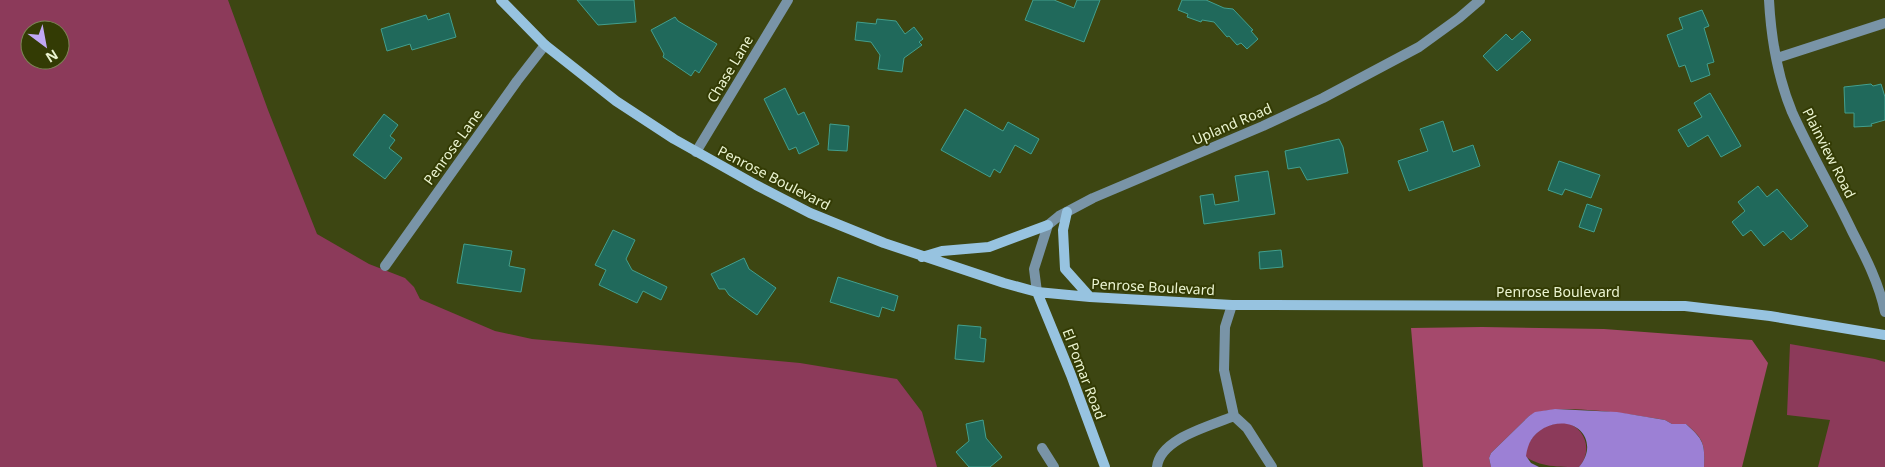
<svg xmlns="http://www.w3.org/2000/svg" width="1885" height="467" font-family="'Noto Sans',sans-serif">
<rect width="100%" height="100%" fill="#3d4612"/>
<path fill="#8c3a5a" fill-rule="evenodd" d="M0,0H228L268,110L317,234L369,264L405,278L414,287L420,299L495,331L532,339L800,363L897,379L922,412L937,467H0ZM30,30H60V60H30Z
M1790,344L1875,359L1885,362V467H1818L1830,420L1787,415Z
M1565,422C1586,428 1593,451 1579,467C1559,467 1539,467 1525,456C1529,434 1543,424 1565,422Z"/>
<path fill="#a5496c" d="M1482,327L1604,329L1752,340L1768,363L1742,467H1704C1705,444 1704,439 1686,424H1672L1665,420C1635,415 1554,401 1529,416L1491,453L1489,458L1491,467H1423L1411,328Z"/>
<path fill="#9c80d5" d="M1555,409L1617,412L1665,420L1672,424H1686C1704,440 1705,444 1704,467H1579C1601,441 1575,412 1544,428C1532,435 1528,443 1526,456L1531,463L1539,467H1491L1489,458L1491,453L1529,416L1535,412Z"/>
<path fill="#20695b" stroke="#429f8d" d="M577,0H634L636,22L598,25Z
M1033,0H1054L1074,8L1077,0H1100L1084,42L1025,20Z
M1182,0H1206L1224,8L1233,9L1253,30L1251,31L1258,39L1247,49L1241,43L1237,45L1229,36L1227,37L1214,22L1202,20L1201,22L1187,17L1188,14L1178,10Z
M1702,10L1709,26L1704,28L1714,62L1707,64L1710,75L1691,82L1685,65L1679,67L1667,35L1683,29L1679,18Z
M449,13L456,37L412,50L410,44L387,51L381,29L426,15L428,20Z
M675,17L678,21L717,44L699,73L695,70L691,76L663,57L664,54L651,30Z
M877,19L896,21L905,34L914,27L923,39L919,42L922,45L904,58L902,72L878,69L880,55L871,42L855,40L857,22L876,24Z
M1522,31L1531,40L1497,71L1483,56L1506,34L1512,40Z
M1871,84L1873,86L1881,84L1885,97V120L1871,124L1872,126L1854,127V113H1845L1844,87Z
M785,88L798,115L804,112L819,144L799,154L796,147L789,150L764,99Z
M1710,93L1741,146L1721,157L1708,135L1688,147L1678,130L1702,117L1694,103Z
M965,109L1003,131L1008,122L1039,139L1031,154L1015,145L1000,173L994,169L990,177L941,150Z
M384,114L398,125L390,136L395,140L389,148L402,158L385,179L353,155Z
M1443,121L1453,152L1473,145L1480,166L1409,191L1398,161L1428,151L1420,129Z
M830,124L849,126L847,151L828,150Z
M1339,139L1343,147L1348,173L1307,180L1300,167L1288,169L1285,151Z
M1559,161L1600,175L1591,198L1565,189L1562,195L1548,190Z
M1268,171L1275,214L1204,224L1200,196L1213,194L1215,205L1239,201L1235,176Z
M1758,186L1767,197L1777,189L1808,226L1791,240L1783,231L1764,246L1751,230L1743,236L1732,222L1745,211L1738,202Z
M1587,204L1602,209L1594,232L1579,227Z
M613,230L635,240L626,259L632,270L667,287L661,300L643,291L637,303L599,285L606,270L595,265Z
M464,244L512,251L509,266L525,269L521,292L457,283Z
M1281,250L1283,267L1260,269L1259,252Z
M744,258L749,269L776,288L757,315L729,295L725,289H719L711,274Z
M838,277L898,296L894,311L882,307L879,317L830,302Z
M958,325L981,327L980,338L986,339L984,362L955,359Z
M983,420L986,438L1002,457L990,467H969L956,452L969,441L966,424Z"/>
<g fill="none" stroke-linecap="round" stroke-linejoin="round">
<path stroke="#7994a7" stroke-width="10" d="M1769,0C1771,37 1778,78 1792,112C1810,152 1833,191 1852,231C1866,258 1879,283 1885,312
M1777,58L1885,23
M696,152L788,0
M385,266L517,81L545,45
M1037,292L1034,269L1048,225L1059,216L1093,198L1263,126L1323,98L1419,47L1459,18L1480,0
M1232,305L1225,327L1224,370L1234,416L1247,428L1272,467
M1042,448L1054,467
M1157,467C1160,438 1211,426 1234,416"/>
<path stroke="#97c3e0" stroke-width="10" d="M501,0L545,45L616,101L674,139L756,185L810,213L884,243L1004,283L1037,292L1090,297L1232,305L1685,306L1770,316L1885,335
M1067,212L1063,230L1065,269L1090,297
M922,257L942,251L989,247L1048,225
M1037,292L1071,375L1105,467"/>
</g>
<g text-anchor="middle" stroke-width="4" stroke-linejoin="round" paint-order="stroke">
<g font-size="14" fill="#ebf4d1" stroke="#333b04">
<text transform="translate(730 69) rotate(-59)" y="5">Chase Lane</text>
<text transform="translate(1232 124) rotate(-23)" y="5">Upland Road</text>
<text transform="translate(453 147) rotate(-54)" y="5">Penrose Lane</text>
<text transform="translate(1829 153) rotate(63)" y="5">Plainview Road</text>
<text transform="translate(774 178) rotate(27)" y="5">Penrose Boulevard</text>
<text transform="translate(1153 287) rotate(3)" y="5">Penrose Boulevard</text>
<text x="1558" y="297">Penrose Boulevard</text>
<text transform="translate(1084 374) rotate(69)" y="5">El Pomar Road</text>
</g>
</g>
<g transform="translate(45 45) rotate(148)"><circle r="24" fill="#333b04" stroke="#7d8556"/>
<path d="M0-4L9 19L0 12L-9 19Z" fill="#c0a8f4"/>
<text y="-8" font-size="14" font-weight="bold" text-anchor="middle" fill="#ebf4d1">N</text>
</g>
</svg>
